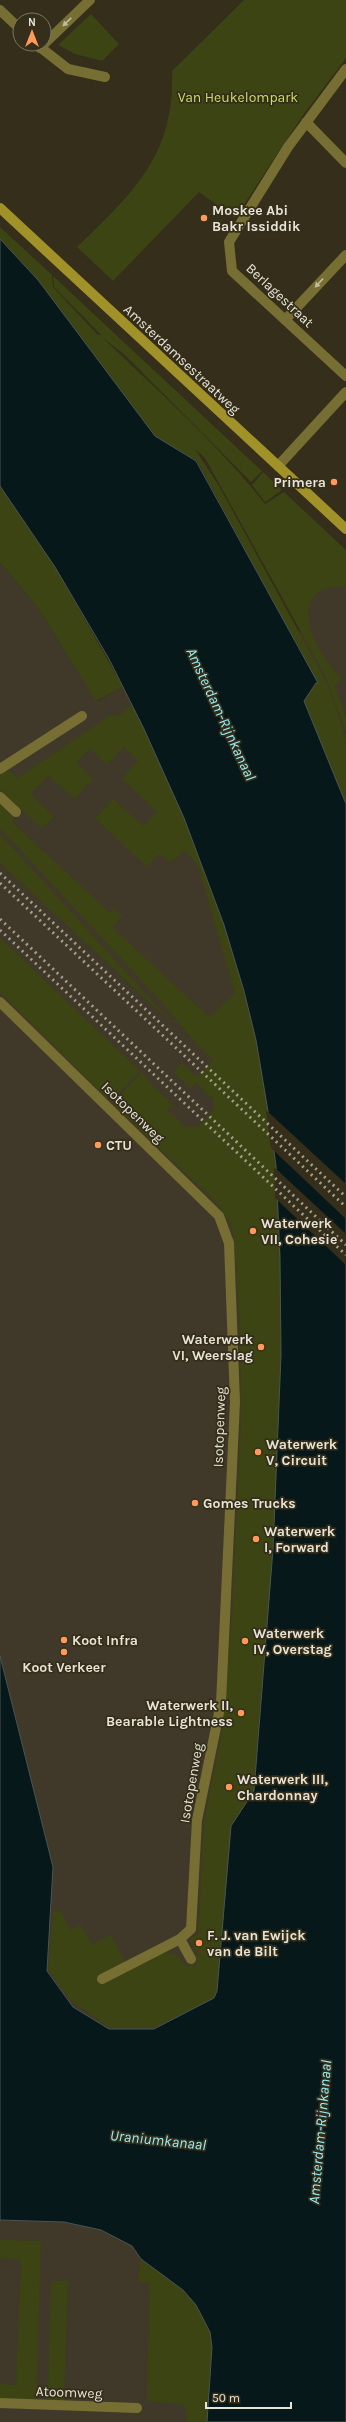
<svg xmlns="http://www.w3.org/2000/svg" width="346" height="2422" font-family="Karla,sans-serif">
<rect width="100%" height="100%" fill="#342e1a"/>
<path fill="#403828" d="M0,562L40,611L97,701L123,687L184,818L244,991L273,1549L254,1791L214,1998L151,2030L109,2029L73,2007L47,1971L53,1867L0,1656Z
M317,579H346V804L304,701L298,607Z
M0,2220L64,2222L101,2230L132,2246L139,2257L158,2270L207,2422H0Z"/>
<path fill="#3c4413" d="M244,0H346V58L301,118L235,218L199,192L113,281L77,247C134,192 175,154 172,71Z
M91,14L119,44L102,61L75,54L58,45Z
M0,227L52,275L53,287L98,335H101L54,287L53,276L262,471L251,482L126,356L102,337C157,390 217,443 265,504L284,492L346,550V586C338,588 330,586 322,590C289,609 324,662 342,678L335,686L346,717V732L326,677L205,458L195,449L219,486L328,685L346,739V804L304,701L316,682L318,683L197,461L155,436L38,280L0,239Z
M263,472L282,490L265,502L252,485Z
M0,486L55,567L123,687L96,701L40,611L0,562Z
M132,704C203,847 263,1005 276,1166C286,1295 282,1428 273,1557C267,1635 258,1713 254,1791L231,1826L217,1991L214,1998L154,2028H110L70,2000L48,1970L53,1911L61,1912L71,1930L81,1925L92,1945L111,1934L129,1969L166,1952L177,1955L185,1965H196L197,1952L190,1941L193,1936L198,1934L204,1822L223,1725L232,1616L241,1421L240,1321L234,1241L231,1225L218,1204L114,1105L120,1100L117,1098L142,1072L150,1083L174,1106L167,1110L186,1127H198L214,1109L213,1099L195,1082L192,1089L173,1072L181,1063L197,1077L213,1060L197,1045L162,1003L0,828V803L15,818L12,822L110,913L114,909L122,917L112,927L209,1017L235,994L198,866L185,850L170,863L160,854L147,867L95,818L113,799L143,826L157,812L122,779L138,761L124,747L107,765L90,748L76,763L93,779L75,799L48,776L31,794L54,816L42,829L0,790V774L8,771L17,778L111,715H120Z
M0,834L158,1007L177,1028L0,863Z
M0,938L140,1071L116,1096L112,1092L106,1098L0,992Z
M0,2240L41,2241L36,2400L0,2399V2384L16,2385L21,2260L0,2258Z
M141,2259C168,2277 200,2298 210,2331C216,2353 208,2398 207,2422H187V2410L182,2404L147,2401L149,2283L138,2282Z
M51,2281H68L64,2401H49L48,2394Z"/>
<path fill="#07181a" stroke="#4a5553" d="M0,239L38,280L155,436L196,461L318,683H316L304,701L346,804V2422H207L212,2347L210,2332L196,2305L183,2290L141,2259L132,2246L101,2230L64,2222L0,2220V1656L53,1867L47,1971L73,2007L109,2029H154L214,1998L217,1991L231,1826L254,1791L273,1549L281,1355L280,1258L276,1166L271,1129L256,1040L244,991L224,925L184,818L144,729L109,659L55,567L0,486Z"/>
<path fill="#342e1a" d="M266,1110L346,1184V1219L271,1148Z
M274,1167L346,1234V1265L275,1198Z"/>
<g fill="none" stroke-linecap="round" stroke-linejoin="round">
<path stroke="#776e33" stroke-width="10" d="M0,10L20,29
M36,44L68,69L105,77
M40,48L90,0
M346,69L288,147L229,242L232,271L346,376
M306,122L346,163
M285,320L346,255
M278,466L346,392
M0,769L82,716
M0,797L16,812
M0,1002L219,1216L229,1243L235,1402L221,1703L197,1820L191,1929L180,1939L102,1979
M180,1939L191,1959
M0,2403L137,2408"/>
<path stroke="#a09129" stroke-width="10" d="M0,208L346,529"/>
<path stroke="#a29e8e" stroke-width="3" stroke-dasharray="2 4" stroke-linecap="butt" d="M0,873L346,1197
M0,883L346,1207
M0,919L346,1245
M0,930L346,1255"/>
</g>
<defs><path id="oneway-solid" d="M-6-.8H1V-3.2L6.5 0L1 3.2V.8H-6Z"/></defs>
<g fill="#c0bb9e">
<use href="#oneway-solid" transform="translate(67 22) rotate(136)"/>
<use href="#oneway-solid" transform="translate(319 283) rotate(133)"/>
</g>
<g fill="#ff9a5b" stroke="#342e1a" stroke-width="1.5">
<circle cx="204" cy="218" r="4"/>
<circle cx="334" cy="482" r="4"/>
<circle cx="98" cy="1145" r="4"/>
<circle cx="253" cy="1231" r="4"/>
<circle cx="261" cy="1347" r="4"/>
<circle cx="258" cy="1452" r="4"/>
<circle cx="195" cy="1503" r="4"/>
<circle cx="256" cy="1539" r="4"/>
<circle cx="64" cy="1640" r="4"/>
<circle cx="245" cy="1641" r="4"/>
<circle cx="64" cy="1652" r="4"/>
<circle cx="241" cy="1713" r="4"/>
<circle cx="229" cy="1787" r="4"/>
<circle cx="199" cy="1943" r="4"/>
</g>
<g text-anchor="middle" stroke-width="3.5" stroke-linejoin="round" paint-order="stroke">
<g font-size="14" fill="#cbdf67" stroke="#342e1a">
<text x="238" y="102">Van Heukelompark</text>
</g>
<g font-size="14" font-weight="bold" fill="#e7e4d7" stroke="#342e1a" text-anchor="start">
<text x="212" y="215">Moskee Abi<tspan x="212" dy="16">Bakr Issiddik</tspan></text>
<text x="326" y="487" text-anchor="end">Primera</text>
<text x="106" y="1150">CTU</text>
<text x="261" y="1228">Waterwerk<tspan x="261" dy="16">VII, Cohesie</tspan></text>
<text x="253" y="1344" text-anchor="end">Waterwerk<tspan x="253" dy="16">VI, Weerslag</tspan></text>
<text x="266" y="1449">Waterwerk<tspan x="266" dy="16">V, Circuit</tspan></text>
<text x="203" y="1508">Gomes Trucks</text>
<text x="264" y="1536">Waterwerk<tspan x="264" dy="16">I, Forward</tspan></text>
<text x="253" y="1638">Waterwerk<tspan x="253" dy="16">IV, Overstag</tspan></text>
<text x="72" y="1645">Koot Infra</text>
<text x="64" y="1672" text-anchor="middle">Koot Verkeer</text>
<text x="233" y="1710" text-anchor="end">Waterwerk II,<tspan x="233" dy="16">Bearable Lightness</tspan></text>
<text x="237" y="1784">Waterwerk III,<tspan x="237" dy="16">Chardonnay</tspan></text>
<text x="207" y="1940">F. J. van Ewijck<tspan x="207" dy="16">van de Bilt</tspan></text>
</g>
<g font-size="14" fill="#e7e4d7" stroke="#342e1a">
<text transform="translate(280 295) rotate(43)" y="5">Berlagestraat</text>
<text transform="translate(182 359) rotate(43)" y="5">Amsterdamsestraatweg</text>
<text transform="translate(133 1112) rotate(44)" y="5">Isotopenweg</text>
<text transform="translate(219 1427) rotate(-88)" y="5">Isotopenweg</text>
<text transform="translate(191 1783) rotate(-80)" y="5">Isotopenweg</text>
<text transform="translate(69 2392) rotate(2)" y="5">Atoomweg</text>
</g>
<g font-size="15" font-style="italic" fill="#94effa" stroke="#342e1a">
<text transform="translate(221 714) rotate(65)" y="5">Amsterdam-Rijnkanaal</text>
<text transform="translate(320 2132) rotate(-85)" y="5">Amsterdam-Rijnkanaal</text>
<text transform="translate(158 2140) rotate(6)" y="5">Uraniumkanaal</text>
</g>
</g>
<g transform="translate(32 32)"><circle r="19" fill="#342e1a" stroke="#7c7766"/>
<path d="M0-3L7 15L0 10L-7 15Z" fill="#ff9a5b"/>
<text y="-6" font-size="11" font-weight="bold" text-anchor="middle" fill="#e7e4d7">N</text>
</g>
<path d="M206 2402v6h85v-6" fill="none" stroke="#e7e4d7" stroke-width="2"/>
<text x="212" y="2402" font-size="12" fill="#e7e4d7" stroke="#342e1a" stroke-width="3" paint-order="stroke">50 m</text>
</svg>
